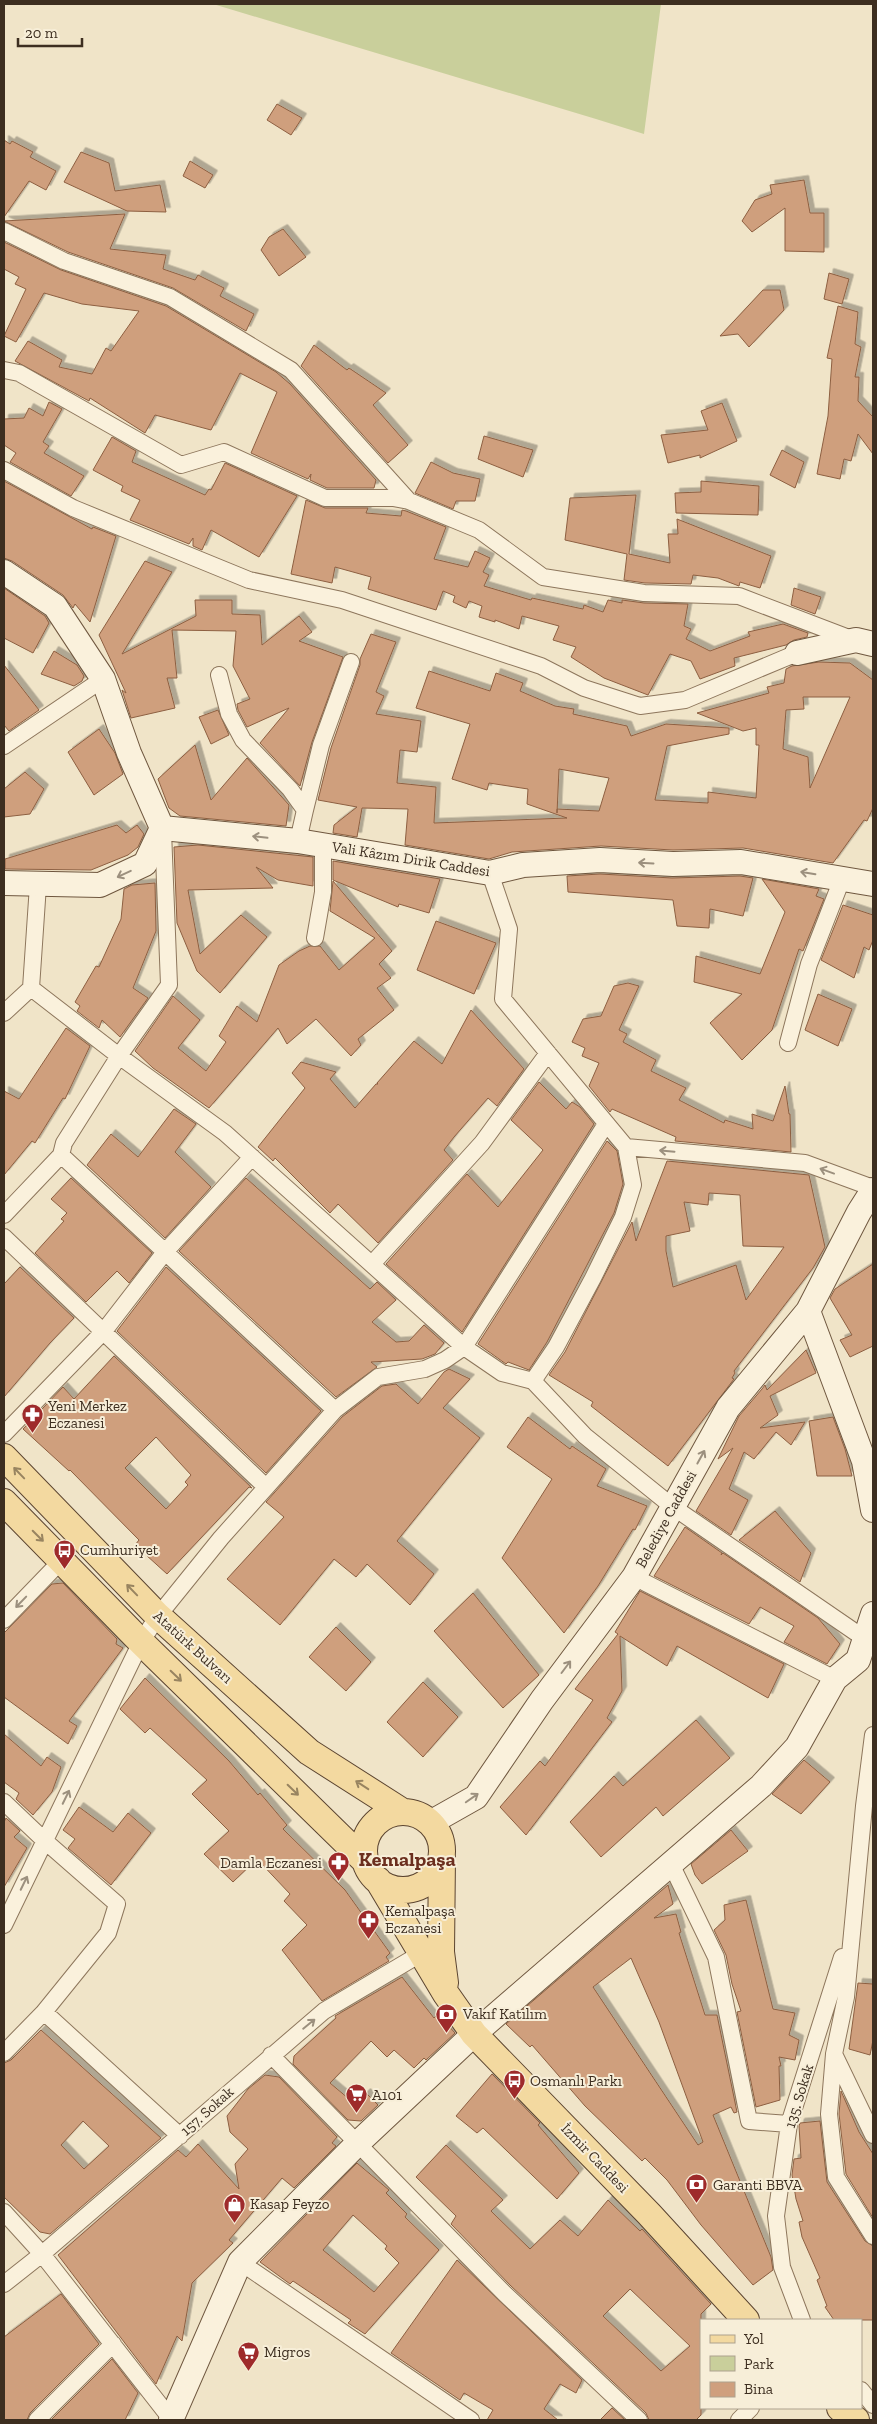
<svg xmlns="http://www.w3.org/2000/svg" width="877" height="2424" font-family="'Zilla Slab',serif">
<defs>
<filter id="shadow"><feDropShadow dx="4.5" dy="-4.5" stdDeviation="0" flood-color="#0004"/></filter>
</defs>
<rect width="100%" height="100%" fill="#f0e4c8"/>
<path fill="#c9cf9b" d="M213,4H661L644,134L596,119Z"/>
<path fill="#cf9f7d" stroke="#8d5f41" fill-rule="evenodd" filter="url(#shadow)" d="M277,104L302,118L291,135L267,120Z
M4,140L10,144L12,141L33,152L30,157L56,171L46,190L29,181L4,217Z
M81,152L109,163L115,191L160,185L166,212L127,211L64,182Z
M190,161L213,175L205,188L183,176Z
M804,180L810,213H824V252L785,251V208L752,232L742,221L755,200L772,194L770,185Z
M125,214L110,249L166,255L163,269L195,280L198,275L224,288L220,296L254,314L246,331L173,288L68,252L4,221Z
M283,229L306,257L279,276L261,250L269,237Z
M4,242L61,270L166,306L276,372L290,384L376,480L374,488H327L310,480L311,474L308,479L251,453L277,392L240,373L211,430L155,415L145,433L90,398L89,401L15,361L28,341L62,360L59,367L92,374L106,348L111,351L139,311L82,304L44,293L16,342L4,336L26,289L15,284L19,277L4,269Z
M829,273L849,279L842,304L824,299Z
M763,290H780L784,310L749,347L738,334L720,336Z
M838,306L858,312L855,344L861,347L855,377H859L858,401L873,417V454L858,434L851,461L844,459L840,479L817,474L828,416L832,359L827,358Z
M314,345L347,370L349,368L386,393L373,405L408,445L388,463L301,366Z
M49,402L62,409L43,442L49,446L44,453L84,476L71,496L10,462L16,453L4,445V419L24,418L29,408L43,416Z
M722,403L737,441L700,458V455L668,463L661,435L708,430L701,411Z
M484,436L533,450L523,477L478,459Z
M112,437L136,451L132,462L205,495L209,489L211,490L225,463L297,496L259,557L211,530L202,550L193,546V538L189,544L130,520L140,500L121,491L123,486L93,470Z
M782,450L804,462L795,488L770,475Z
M431,462L453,473L480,479L475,501H456L453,509L415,493Z
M4,481L92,529L93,527L116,536L90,622L75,604L73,608L63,595L12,561L4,558Z
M701,481L759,486L758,515L676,513L675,493L701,492Z
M636,495L629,554L670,563L668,534H678L677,519L771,556L760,588L740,582L739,586L718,578L693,575L691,584L645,583L624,580L627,554L565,540L570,498Z
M306,500L325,508H368L366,513L401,516L402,510L406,511L446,527L434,559L468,567L475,551L490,558L483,572L489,575L484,586L531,600L532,598L583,609L584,605L603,612L608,600L622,603V600L644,603L688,604L684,626L691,629L686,639L710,651L750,636L748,632L783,624L808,633L807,637L794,640L786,645L734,658L735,666L700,679L691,661L670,654L648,695L604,678L571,657L576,647L553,640L559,626L522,616L519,629L495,620V622L479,617L482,606L469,601L466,608L453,602L455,596L443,591L436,610L368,589L371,577L335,567L332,583L291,574Z
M145,561L172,572L122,654L196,616L195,600H232V614L260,615L262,645L299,616L312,632L299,641L343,657L312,742L300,786L260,743L289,708L247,727L238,710L237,704L250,699L233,666L236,631L172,630L177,678H167L175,708L131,718L122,690L126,693L99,635Z
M4,588L45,616L49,623L33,653L4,638Z
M794,588L821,597L815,614L791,605Z
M371,634L396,642L376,692L384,696L376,714L421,721L417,752L400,750L397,783L436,787L434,823L567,818L527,804L528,789L489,783L487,790L452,779L470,724L416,708L429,671L490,691L496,673L523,683L520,691L555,706L574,709L573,714L627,726L631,736L666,724L729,728V734L667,746L655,800L708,803V792L756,798L759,745H756V728L743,731L697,713L769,693L767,687L784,683L786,669L792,666L819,662L850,663L873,680V808L867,821L864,820L833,863L743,848L673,850L601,846L512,852L489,859L405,845L408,809L362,808L357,837L333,833L334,825L357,807L318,800L331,748L360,665V659ZM803,697H850L810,788L808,757L783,749L786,710L804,709ZM559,769L609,778L599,811L557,809V813Z
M54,651L77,665L84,676L82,681L74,686L41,674Z
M4,665L39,710L9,731L4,725Z
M218,710L229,735L211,744L199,717Z
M99,729L115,753L123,774L94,795L68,752Z
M195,745L211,800L247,758L289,805L286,826L180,816L169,808L158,779Z
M25,772L44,789L30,814L4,817V789Z
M117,825L126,833L137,825L144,834L138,847L128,855L91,870L5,869V859Z
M198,845L313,857V886L278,880L256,867L273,888L188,890L200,954L241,915L267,937L220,993L197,971L177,923L174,847Z
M333,861L440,879L429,913L399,904L398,907L333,880Z
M600,874L672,878L740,876L753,878L743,916L710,909L709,928L677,926L673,900L568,892L567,876Z
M762,879L819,889L816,896L824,899L803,951L799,949L772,1030L742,1060L710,1023L742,994L694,982L696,956L760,974L785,912Z
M333,881L392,951L379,964L391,978L377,988L394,1010L358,1039L361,1045L351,1056L316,1019L287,1044L278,1028L209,1108L153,1068L135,1051L173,996L200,1020L178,1048L206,1071L226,1042L219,1036L237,1006L257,1022L279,965L299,951L310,946H320L339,970L375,938L330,911Z
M155,883L156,931L133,988L148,998L120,1037L102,1020L99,1028L77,1011L80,1006L75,1002L96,966L99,967L121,919L124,889L132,885Z
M843,905L873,915V940L869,950L864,947L854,978L821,960Z
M436,921L496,943L474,994L417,970Z
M628,983L639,986L619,1030L627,1034L623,1042L656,1060L651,1071L686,1088L679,1100L724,1123L725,1120L753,1129L752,1114L773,1121L785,1086L789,1114H790L791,1152L675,1141L676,1137L612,1109L610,1112L589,1086L599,1063L582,1056L585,1048L572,1042L583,1019L601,1016L614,986Z
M818,994L852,1009L838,1046L805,1030Z
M471,1010L524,1069L497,1106L488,1098L454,1137L444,1150L453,1160L378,1243L338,1204L330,1213L275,1158L273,1161L258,1147L305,1088L292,1073L301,1062L336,1072L330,1079L355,1108L376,1084H378L377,1083L414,1041L442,1064Z
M66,1028L90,1046L65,1099L63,1098L35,1143L32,1141L4,1175V1091L19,1099Z
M539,1082L566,1109L572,1102L580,1107L594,1124L462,1332L386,1264L467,1174L498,1207L543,1150L511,1120Z
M174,1109L196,1124L175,1152L211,1187L165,1238L87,1165L111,1134L138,1157Z
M607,1141L617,1151L623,1184L614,1213L547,1342L529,1370L508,1362L506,1364L478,1344Z
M667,1161L809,1175L825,1247L813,1268L734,1371L735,1373L732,1378L734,1379L668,1466L591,1406L593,1402L549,1375L565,1352L632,1222L636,1241ZM709,1193L740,1195L743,1246L784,1247L746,1300L736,1265L673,1287L666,1251V1236L690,1231L684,1202L708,1205Z
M71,1178L152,1253L129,1283L117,1271L86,1302L35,1253L64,1221L61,1219L67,1213L51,1199Z
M246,1178L370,1289L377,1282L396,1300L372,1322L396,1342L409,1341L424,1325L444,1343L435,1354L422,1359L371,1362L377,1367L336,1397L179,1251Z
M873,1264V1346L850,1357L840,1340L852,1335L830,1298L835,1289Z
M20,1267L74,1318L50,1343L4,1397V1284Z
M166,1267L321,1411L266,1473L117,1331Z
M806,1350L816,1373L770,1396L778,1415L760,1428L805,1422L791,1445L776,1432L754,1459L744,1452L729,1489L748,1500L731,1535L696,1511L733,1448L718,1459L739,1416L762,1389L765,1385L767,1390Z
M114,1356L252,1488L249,1487L167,1574L135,1545L139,1540L70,1470L69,1471L23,1429L63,1387L74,1399ZM156,1437L191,1475L185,1482L188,1485L166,1509L125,1468Z
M449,1369L470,1379L443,1408L480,1438L397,1541L434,1574L410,1605L367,1564L356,1577L334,1559L280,1625L227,1579L284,1517L266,1502L342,1417L382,1386L396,1384L418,1404L444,1372Z
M528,1417L570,1449L572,1446L606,1469L597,1486L647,1506L635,1530L633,1529L598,1586L564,1633L502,1558L552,1479L507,1447Z
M833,1417L845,1449L852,1476H817L809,1421Z
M775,1511L811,1553L800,1582L739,1540Z
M685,1527L722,1553L721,1555L723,1553L818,1618L840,1644L827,1664L784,1642L794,1626L760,1607L749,1624L654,1576Z
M63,1583L117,1639L116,1644L123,1648L69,1721L77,1726L68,1744L4,1697V1633L52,1584Z
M640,1591L784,1664L768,1698L677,1646L667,1666L620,1636L622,1691L607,1718L612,1722L526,1835L500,1807L540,1761L545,1766L593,1700L575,1689L618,1634L615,1632Z
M473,1593L539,1675L503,1708L434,1631Z
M336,1627L371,1662L346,1691L309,1657Z
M145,1678L229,1761L258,1795L260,1793L287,1825L283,1829L345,1890L390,1953L386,1957L389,1961L322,2001L282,1950L307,1925L284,1901L290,1894L257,1859L233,1882L204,1854L229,1831L192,1794L207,1780L150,1728L145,1733L120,1709Z
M423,1682L458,1717L423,1757L387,1722Z
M696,1720L730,1758L663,1816L656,1807L601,1857L570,1822L614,1776L623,1786Z
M4,1734L41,1766L47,1757L61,1767L52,1792L33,1815L16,1799L19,1793L4,1782Z
M804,1760L830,1782L801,1814L772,1794Z
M79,1807L113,1832L128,1813L151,1833L111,1885L68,1848L75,1839L63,1830Z
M6,1818L20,1831L14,1837L27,1848L4,1887V1822Z
M731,1830L748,1851L702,1884L695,1875L691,1864Z
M668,1885L673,1904L654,1918L676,1914L681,1932L679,1933L705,2015H717L737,2112L734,2113L731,2107L713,2115L771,2257L773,2270L753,2285L701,2225L667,2180L645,2158L642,2161L585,2106L532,2045L530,2047L506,2024ZM631,1958L659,2022L703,2142L698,2145L593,1987Z
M746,1900L773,2009L795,2013L789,2035L799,2040L795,2060L779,2057L781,2066H779L780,2100L756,2107L737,2012L741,2011L732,1984L726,1955L714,1930L725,1920L724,1905Z
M402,1977L434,2018L438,2014L455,2033L426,2060L424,2058L414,2068L394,2050L387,2057L371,2041L330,2083L355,2104L366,2093L378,2105L361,2121L348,2120L293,2064L294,2056L336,2018L335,2016Z
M858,1983L873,1984V2040L870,2055L849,2049Z
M41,2030L161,2138L50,2234L40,2232L4,2197V2063L11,2060ZM83,2121L109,2146L84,2169L61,2145Z
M492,2074L540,2123L538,2125L579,2173L557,2199L483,2128L477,2133L456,2116Z
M265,2075L279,2077L337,2137L332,2143L336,2146L294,2188L282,2178L229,2240L233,2243L192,2283L182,2341L177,2336L156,2384L58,2255L178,2150L186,2157L198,2144L239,2189L235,2164L248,2149L230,2132L227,2116L248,2089Z
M841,2091L859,2132L873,2154V2218L846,2174L839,2114Z
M820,2121L827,2182L865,2241L873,2246V2320H834L825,2307L827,2306L817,2280L820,2278L802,2237L799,2222L803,2221L796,2199L792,2175L794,2159L801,2158L799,2126L800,2123Z
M446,2145L503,2200L491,2211L530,2249L560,2220L578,2236L608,2200L640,2231L642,2229L711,2304L701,2314V2415L696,2420H649L646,2413L511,2286L451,2224L456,2216L416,2177ZM630,2289L690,2346L661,2371L603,2316Z
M357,2163L389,2190L386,2193L407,2214L405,2217L439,2250L365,2334L348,2323L351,2320L293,2281L290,2284L260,2262ZM353,2215L387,2246L385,2249L399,2263L374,2292L323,2250Z
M457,2260L582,2380L576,2393L560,2384L544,2409L558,2420H487L493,2410L464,2393L460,2400L391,2353Z
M61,2294L99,2344L30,2413L27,2420H4V2337Z
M112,2359L138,2393L125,2420H51Z
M612,2408L625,2420H600Z"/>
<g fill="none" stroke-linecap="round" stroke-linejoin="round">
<defs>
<path id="street" d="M4,231L64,261L170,297L291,370L409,501L479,530L543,577L644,593L739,596L854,640
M4,370L19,373L181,465L224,452L325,498H393L409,501
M4,470L73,508L249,580L342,600L541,666L584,688L640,706L685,700L797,653
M219,675L229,714L243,740L290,789L305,810L298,841
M4,746L103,679
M305,810L321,745L351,662
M315,938L323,892V845
M31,988L119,1056L169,985L163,831
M4,1013L31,988L38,885
M788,1043L809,964L842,879
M626,1147L805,1163L873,1188
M61,1155L335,1410
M4,1215L61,1155L64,1143L119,1056L225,1133L464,1347L606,1124
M4,1237L266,1487
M372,1264L482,1143L548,1053
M533,1381L585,1436L673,1507L871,1643
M4,1434L104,1331L165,1252L252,1157
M634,1577L835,1679
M4,1620L62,1560
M873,1735L864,1806L846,1997L834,2054L829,2114L836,2177L873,2236
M4,1802L45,1841L117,1904L108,1933L44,2012L180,2136
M671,1864L716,1957L749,2121L789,2124
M4,1925L141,1642L158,1616L221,1538L335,1410L378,1377L425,1369L445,1360L464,1347L502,1373L533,1381L556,1347L593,1278L623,1217L633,1185L626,1147L503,999L509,929L490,873
M4,2053L44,2012
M834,2054L873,2135
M271,2055L504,2293L639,2420
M4,2212L42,2254L171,2419
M240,2262L471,2420
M4,2284L42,2254L324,2011L422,1953
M802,2320L782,2267L776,2216L789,2124L842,1957
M861,2390L873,2405
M37,2420L113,2344
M739,2420L751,2408"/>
<path id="secondary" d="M4,572L55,606L103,679L129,753L162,828
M797,653L856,640L873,644
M4,883L100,885L145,864L162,828L298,841L490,873L523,865L600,860L673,864L741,862L873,884
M808,1311L864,1461L873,1510
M430,1823L476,1797L542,1700L634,1577L728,1408L808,1311L859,1212L873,1190
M171,2420L240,2262L359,2142L474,2034L761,1786L797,1747L835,1679L858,1660L873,1614"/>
<path id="primary" d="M4,1457L158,1616L309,1752L403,1812
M4,1502L141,1642L365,1861
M364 1851a39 39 0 1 1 78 0a39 39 0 1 1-78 0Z
M442,1857L441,1952L445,1983
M378,1880L446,1994L474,2034L649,2214L746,2320
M840,2408L856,2420"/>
</defs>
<use href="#street" stroke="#8d765c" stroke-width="18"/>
<use href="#secondary" stroke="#6f573f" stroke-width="26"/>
<use href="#primary" stroke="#5b4430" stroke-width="28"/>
<use href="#street" stroke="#faf1dc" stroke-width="16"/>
<use href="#secondary" stroke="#faf1dc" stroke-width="24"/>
<use href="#primary" stroke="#f3d9a0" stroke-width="26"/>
</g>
<defs><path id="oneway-shaft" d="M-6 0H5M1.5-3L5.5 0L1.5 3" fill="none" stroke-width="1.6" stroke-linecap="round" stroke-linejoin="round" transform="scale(1.25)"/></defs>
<g stroke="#9c907e">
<use href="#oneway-shaft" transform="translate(260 837) rotate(-174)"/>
<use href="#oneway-shaft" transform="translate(646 863) rotate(-177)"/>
<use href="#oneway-shaft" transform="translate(808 873) rotate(-171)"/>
<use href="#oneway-shaft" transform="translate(124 874) rotate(155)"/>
<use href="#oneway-shaft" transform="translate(667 1151) rotate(-175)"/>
<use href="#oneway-shaft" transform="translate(827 1171) rotate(-160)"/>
<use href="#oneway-shaft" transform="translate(701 1457) rotate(-61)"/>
<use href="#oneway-shaft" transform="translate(21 1602) rotate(134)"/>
<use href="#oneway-shaft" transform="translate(566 1667) rotate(-53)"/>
<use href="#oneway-shaft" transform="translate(66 1797) rotate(-64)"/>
<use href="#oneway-shaft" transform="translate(472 1798) rotate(-35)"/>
<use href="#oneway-shaft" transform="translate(24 1883) rotate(-64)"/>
<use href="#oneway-shaft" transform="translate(309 2024) rotate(-39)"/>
</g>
<g stroke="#988460">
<use href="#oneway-shaft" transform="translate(19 1473) rotate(-134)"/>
<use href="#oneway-shaft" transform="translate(38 1536) rotate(45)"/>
<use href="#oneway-shaft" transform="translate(132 1590) rotate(-134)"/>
<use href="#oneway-shaft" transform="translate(176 1676) rotate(44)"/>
<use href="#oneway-shaft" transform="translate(362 1785) rotate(-147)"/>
<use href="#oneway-shaft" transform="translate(293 1790) rotate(44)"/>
</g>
<defs>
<symbol id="pharmacy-pin" viewBox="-11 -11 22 30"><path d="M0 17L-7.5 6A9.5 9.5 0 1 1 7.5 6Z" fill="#9e2a2b" stroke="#f7eed8"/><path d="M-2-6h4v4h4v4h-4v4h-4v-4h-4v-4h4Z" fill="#fff"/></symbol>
<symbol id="bus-pin" viewBox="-11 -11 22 30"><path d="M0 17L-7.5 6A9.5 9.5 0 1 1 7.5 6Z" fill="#9e2a2b" stroke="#f7eed8"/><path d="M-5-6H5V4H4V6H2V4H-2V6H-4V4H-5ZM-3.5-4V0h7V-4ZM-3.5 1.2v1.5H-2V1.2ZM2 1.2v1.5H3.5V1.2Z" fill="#fff"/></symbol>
<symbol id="bank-pin" viewBox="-11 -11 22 30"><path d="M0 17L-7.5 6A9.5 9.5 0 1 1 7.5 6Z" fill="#9e2a2b" stroke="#f7eed8"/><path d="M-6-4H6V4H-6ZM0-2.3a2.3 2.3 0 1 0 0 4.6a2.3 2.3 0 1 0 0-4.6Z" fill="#fff"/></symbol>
<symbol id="supermarket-pin" viewBox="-11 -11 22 30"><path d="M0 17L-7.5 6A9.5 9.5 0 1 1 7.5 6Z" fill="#9e2a2b" stroke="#f7eed8"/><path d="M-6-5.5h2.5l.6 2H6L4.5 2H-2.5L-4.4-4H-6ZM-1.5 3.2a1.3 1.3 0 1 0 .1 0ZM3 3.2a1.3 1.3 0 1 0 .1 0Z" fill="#fff"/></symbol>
<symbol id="shop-pin" viewBox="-11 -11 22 30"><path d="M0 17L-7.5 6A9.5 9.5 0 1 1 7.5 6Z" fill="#9e2a2b" stroke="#f7eed8"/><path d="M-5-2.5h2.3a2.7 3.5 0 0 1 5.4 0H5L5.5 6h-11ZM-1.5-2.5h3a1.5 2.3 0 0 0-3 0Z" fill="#fff"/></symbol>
</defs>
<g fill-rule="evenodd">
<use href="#pharmacy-pin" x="20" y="1402" width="25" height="34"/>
<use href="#bus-pin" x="52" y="1538" width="25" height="34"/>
<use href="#pharmacy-pin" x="326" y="1850" width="25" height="34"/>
<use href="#pharmacy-pin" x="356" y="1908" width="25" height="34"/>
<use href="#bank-pin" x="434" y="2002" width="25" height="34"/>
<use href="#bus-pin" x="502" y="2068" width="25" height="34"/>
<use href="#supermarket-pin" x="344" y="2082" width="25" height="34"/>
<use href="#bank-pin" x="684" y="2172" width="25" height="34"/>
<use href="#shop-pin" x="222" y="2192" width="25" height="34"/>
<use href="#supermarket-pin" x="236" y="2340" width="25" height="34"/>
</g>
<g text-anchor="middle" stroke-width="4" stroke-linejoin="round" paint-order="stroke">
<g font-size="15" fill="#3d2e20" stroke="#f7eed8">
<text transform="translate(411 859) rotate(9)" y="5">Vali Kâzım Dirik Caddesi</text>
<text transform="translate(666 1519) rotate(-61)" y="5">Belediye Caddesi</text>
<text transform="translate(193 1647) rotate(42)" y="5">Atatürk Bulvarı</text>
<text transform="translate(799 2096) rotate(-73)" y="5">135. Sokak</text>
<text transform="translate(207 2111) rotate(-42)" y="5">157. Sokak</text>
<text transform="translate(595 2158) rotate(46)" y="5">İzmir Caddesi</text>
</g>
<g font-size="15" fill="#3d2e20" stroke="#f7eed8" text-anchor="start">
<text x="48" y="1411">Yeni Merkez<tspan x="48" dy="17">Eczanesi</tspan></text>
<text x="80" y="1555">Cumhuriyet</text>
<text x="322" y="1868" text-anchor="end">Damla Eczanesi</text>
<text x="385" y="1916">Kemalpaşa<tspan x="385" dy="17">Eczanesi</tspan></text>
<text x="463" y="2019">Vakıf Katılım</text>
<text x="530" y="2086">Osmanlı Parkı</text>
<text x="372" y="2100">A101</text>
<text x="713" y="2190">Garanti BBVA</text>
<text x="250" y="2209">Kasap Feyzo</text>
<text x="264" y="2357">Migros</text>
</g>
<g font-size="20" font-weight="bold" fill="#6b2e1e" stroke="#f7eed8">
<text x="407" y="1866">Kemalpaşa</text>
</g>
</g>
<rect width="877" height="2424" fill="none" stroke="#3d2e20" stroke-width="10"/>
<rect x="700" y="2319" width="162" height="90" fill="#f7eed8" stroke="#ada18e"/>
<rect x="710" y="2335" width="25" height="8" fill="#f3d9a0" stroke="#ada18e"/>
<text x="744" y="2344" font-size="15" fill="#3d2e20">Yol</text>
<rect x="710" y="2356" width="25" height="15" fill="#c9cf9b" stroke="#ada18e"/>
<text x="744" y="2369" font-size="15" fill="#3d2e20">Park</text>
<rect x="710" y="2382" width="25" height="15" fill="#cf9f7d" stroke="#ada18e"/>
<text x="744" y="2394" font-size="15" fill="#3d2e20">Bina</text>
<path d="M18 38v8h64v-8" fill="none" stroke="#3d2e20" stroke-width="2.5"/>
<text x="25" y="38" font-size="15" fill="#3d2e20" stroke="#f7eed8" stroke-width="4" paint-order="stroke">20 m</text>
</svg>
